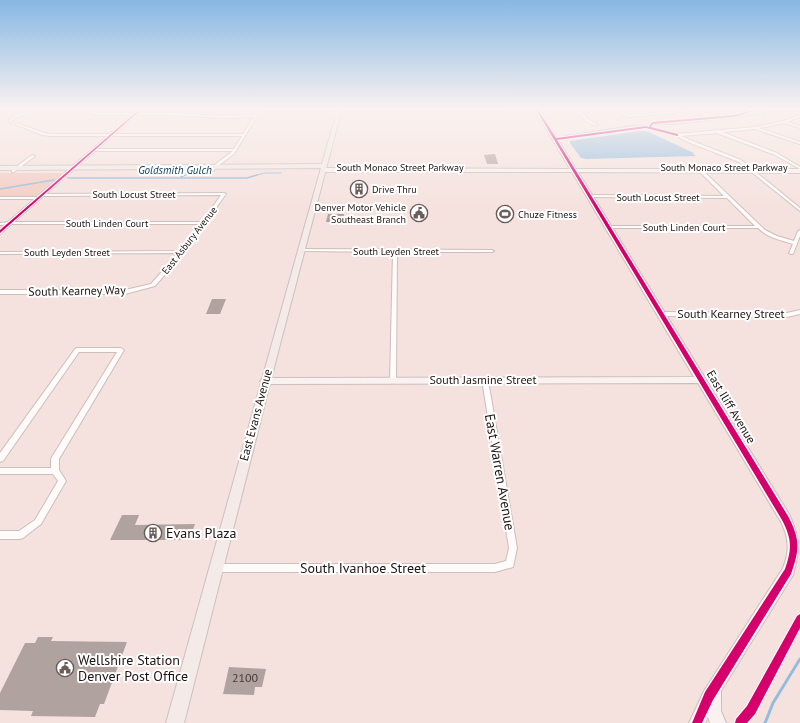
<svg xmlns="http://www.w3.org/2000/svg" width="800" height="723" font-family="'PT Sans',sans-serif">
<rect width="100%" height="100%" fill="#f5e2de"/>
<path fill="#f2ccc3" d="M0,173H61L62,174L37,196H0Z"/>
<path fill="#95bcdd" d="M640,131H646L653,134L694,153L693,154L696,156L586,159L581,158L570,143V141Z"/>
<g fill="none" stroke-linecap="round" stroke-linejoin="round">
<path stroke="#95bcdd" stroke-width="1" d="M564,136L629,126L675,124L739,117L763,113L775,108
M183,176L191,173
M253,176L265,173H281"/>
<path stroke="#95bcdd" stroke-width="1.5" d="M181,177L185,175
M68,178H247L257,175
M0,189L54,180"/>
<path stroke="#95bcdd" stroke-width="3" d="M765,723L773,703L800,659"/>
</g>
<path fill="#b0a29f" d="M495,154L498,164H487L484,155Z
M328,214H344L343,222H326Z
M212,299H226L220,314H206Z
M122,515H139L135,525L195,524L189,540H110Z
M38,637H53L51,641L127,642L104,704H100L95,717L31,716L33,711L0,710V693L25,643H35Z
M229,667L266,669L262,687H255L254,695L223,694Z"/>
<g fill="none" stroke-linecap="round" stroke-linejoin="round">
<defs>
<path id="street" d="M46,108H50L18,116L11,121L44,133L50,134H243L254,117L223,118L172,115H99L73,108H76L99,113H172L223,116L255,115L260,108H262L234,154L219,165L212,172L210,171L217,163L233,151H94L92,150L94,149H234L242,136H50L42,135L8,121L16,114Z
M576,108H578L589,120L597,124V126C587,124 581,116 576,108Z
M617,108H619L625,113L629,115L713,108L714,109L629,117L623,115Z
M800,115V117L787,122L800,126V128L784,123L759,128L800,142V144L755,129L722,132L777,153L800,167V169L775,155L717,133L681,136L690,140L741,160L800,208V211L739,162L688,142L675,135L677,134L755,127L784,121Z
M32,155L35,156L14,172H12V170Z
M696,166H698L765,230L777,236L794,241L798,231L800,230V236L793,254H791L789,253L793,244C780,240 767,237 758,228H608L606,227L608,226H755L727,198L590,197L588,196L590,195L724,196L696,168Z
M224,193L226,194L206,222V224H204L184,253L155,286L125,294H0V290H125L151,284L178,253L0,254V252L181,251L200,224H11L0,225V223L11,222H202L221,195L43,196H42V194Z
M0,197H39L41,198L39,199H0Z
M299,249L492,250L494,251L492,252H397L396,381L393,383L390,381L393,252L301,251H299Z
M800,310V314L787,317L661,316L658,314L661,312L787,313Z
M77,348H121L124,350L59,459V470L66,481L41,524L23,538L20,539H0V531H19L35,520L58,481L53,474H0V468H51V459L52,457L117,352H79L3,461L0,462V453L75,349Z
M485,378L488,380L517,548L513,567L495,572H216L213,571L212,568L213,565L216,564H495L506,561L509,548L482,380Z"/>
<path id="secondary" d="M140,108H144L0,234V229Z
M534,108H538L576,169H800V173L578,172L789,514C800,538 800,550 793,575L721,691V711L726,723H710L708,717L705,723H689L704,691L783,568C790,550 789,538 781,522L698,383L265,384L260,381L265,378L694,377L572,172H323L320,170L323,168L570,169Z"/>
<path id="primary" d="M338,108H342L277,356L184,723H166L321,168L0,170V166L322,164Z"/>
</defs>
<use href="#street" stroke="#ccbeba" stroke-width="2"/>
<use href="#secondary" stroke="#ccbeba" stroke-width="2"/>
<use href="#primary" stroke="#cac1bf" stroke-width="2"/>
<use href="#street" fill="#fefbfa" fill-rule="evenodd"/>
<use href="#secondary" fill="#f9f2f1" fill-rule="evenodd"/>
<use href="#primary" fill="#f4eae7" fill-rule="evenodd"/>
<defs>
<path id="cycleway" d="M141,108H143L0,233V230Z
M535,108H537L556,138L646,126L649,127L652,122L734,115L762,108H765L734,117L653,124L651,127L678,134V136H677L646,128L557,140L788,516C800,539 800,549 791,574L713,700L702,723H692L705,692L785,569C792,549 792,539 782,520Z
M800,614V628L755,714L747,723H735L736,719L747,706L797,616Z"/>
</defs>
<use href="#cycleway" stroke="#fff" stroke-width="2"/>
<use href="#cycleway" fill="#d6006c" fill-rule="evenodd"/>
</g>
<linearGradient id="sky" x2="0" y2="1"><stop stop-color="#87b7e4"/><stop offset="0.52" stop-color="#faf2f0"/><stop offset="1" stop-color="#faf2f0" stop-opacity="0"/></linearGradient>
<rect width="800" height="209" fill="url(#sky)"/>
<defs>
<symbol id="building-ring" viewBox="-11 -11 22 22"><circle r="9.5" fill="#fff" stroke="#6a5c59" stroke-width="1.5"/><path d="M-4-6H4V6H1V3H-1V6H-4ZM-2.5-4.3h1.7v1.8h-1.7ZM.8-4.3h1.7v1.8H.8ZM-2.5-1h1.7V.8h-1.7ZM.8-1h1.7V.8H.8Z" fill="#6a5c59"/></symbol>
<symbol id="civic-ring" viewBox="-11 -11 22 22"><circle r="9.5" fill="#fff" stroke="#6a5c59" stroke-width="1.5"/><path d="M-.6-6.5H3V-4.5H.6V-3L4-1V1h2V6H-6V1h2V-1L-.6-3ZM-1.2 2.5V6h2.4V2.5Z" fill="#6a5c59"/></symbol>
<symbol id="stadium-ring" viewBox="-11 -11 22 22"><circle r="9.5" fill="#fff" stroke="#6a5c59" stroke-width="1.5"/><path d="M0-5a6.5 5 0 1 0 0 10a6.5 5 0 1 0 0-10ZM-3.5-1.8h7v3.6h-7Z" fill="#6a5c59"/></symbol>
</defs>
<g fill-rule="evenodd">
<use href="#building-ring" x="349" y="179" width="20" height="20"/>
<use href="#civic-ring" x="409" y="203" width="20" height="20"/>
<use href="#stadium-ring" x="495" y="204" width="20" height="20"/>
<use href="#building-ring" x="143" y="523" width="20" height="20"/>
<use href="#civic-ring" x="55" y="658" width="20" height="20"/>
</g>
<g text-anchor="middle" stroke-width="4" stroke-linejoin="round" paint-order="stroke">
<g font-size="10" fill="#1f1411" stroke="#fff">
<text x="400" y="171">South Monaco Street Parkway</text>
<text x="724" y="171">South Monaco Street Parkway</text>
<text x="134" y="198">South Locust Street</text>
<text x="658" y="201">South Locust Street</text>
<text x="107" y="227">South Linden Court</text>
<text x="684" y="231">South Linden Court</text>
<text transform="translate(189 240) rotate(-52)" y="4">East Asbury Avenue</text>
<text x="396" y="255">South Leyden Street</text>
<text x="67" y="256">South Leyden Street</text>
</g>
<g font-size="10" fill="#1f1411" stroke="#fff" text-anchor="start">
<text x="372" y="193">Drive Thru</text>
<text x="406" y="211" text-anchor="end">Denver Motor Vehicle<tspan x="406" dy="12">Southeast Branch</tspan></text>
<text x="518" y="218">Chuze Fitness</text>
</g>
<g font-size="11" font-style="italic" fill="#093b5c" stroke="#fff">
<text x="175" y="174">Goldsmith Gulch</text>
</g>
<g font-size="12" fill="#1f1411" stroke="#fff">
<text transform="translate(77 291) rotate(-1)" y="4">South Kearney Way</text>
<text x="731" y="318">South Kearney Street</text>
<text x="483" y="384">South Jasmine Street</text>
<text transform="translate(731 407) rotate(59)" y="4">East Iliff Avenue</text>
<text transform="translate(256 415) rotate(-75)" y="4">East Evans Avenue</text>
</g>
<g font-size="12" fill="#433834">
<text x="245" y="682">2100</text>
</g>
<g font-size="14" fill="#1f1411" stroke="#fff">
<text transform="translate(500 472) rotate(80)" y="5">East Warren Avenue</text>
<text x="363" y="573">South Ivanhoe Street</text>
</g>
<g font-size="14" fill="#1f1411" stroke="#fff" text-anchor="start">
<text x="166" y="538">Evans Plaza</text>
<text x="78" y="665">Wellshire Station<tspan x="78" dy="16">Denver Post Office</tspan></text>
</g>
</g>
</svg>
